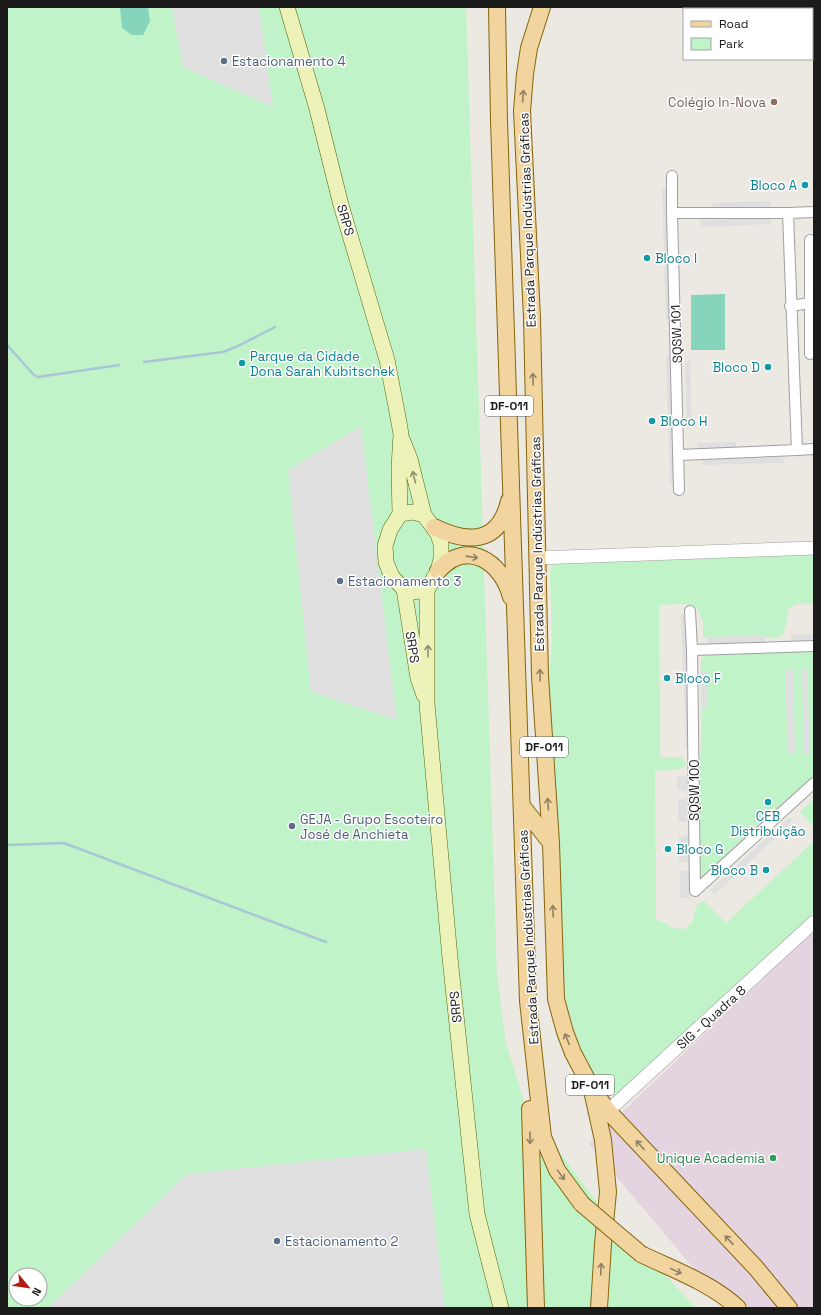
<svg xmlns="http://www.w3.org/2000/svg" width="821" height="1315" font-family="'Space Grotesk',sans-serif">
<rect width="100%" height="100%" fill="#ebe9e1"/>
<path fill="#e4d4e0" d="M814,929V1308H727L589,1144Z"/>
<path fill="#c0f3c8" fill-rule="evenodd" d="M7,7H466L497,976L506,1044L526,1107L596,1201L696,1308H7ZM16,1275H40V1299H16Z
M814,553V603C777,603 794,614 782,636L775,638H703V621L696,607L688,604L659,605L660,757H682L687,764L680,769L655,771L656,920L668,924L671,928L685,929L693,921L697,905L704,901L726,923L814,841V914L628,1086C623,1090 617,1098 610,1096C588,1089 566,1004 561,982L549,677L552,644L550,572L552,566L557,561Z
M814,652V779L706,877H702L698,871L697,765L701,752V660L703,657L712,654Z
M813,800L814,801V827L800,812Z"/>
<path fill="#85d4bb" d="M120,7H148L150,21L143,35H132L122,28Z
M725,294V350H691V295Z"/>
<path fill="#dfdfdf" d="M172,7H259L273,107L183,67Z
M670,186L673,320H666L662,187Z
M770,201V208L712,210L711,203Z
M770,218L771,224L700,227V220Z
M666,356H672L679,485H670Z
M685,361H690L692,428H687Z
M361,426L397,720L311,692L288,470Z
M736,442V449L698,450V443Z
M783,457L784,463L703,465V460Z
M681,615H688L690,749H686Z
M814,634V640L793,641L791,639V635Z
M765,635V642L707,644L708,637Z
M802,669H807L810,753H804Z
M785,670H793L795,753H788Z
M700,671H706L708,707L701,708Z
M677,776L687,777V792L677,790Z
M687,798L688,822H678V800Z
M779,805L783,809L732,856L728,852Z
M789,817L793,821L715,895L710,890Z
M688,833L689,862H679V836H685Z
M689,869V876L690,899V900L688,898H680V871H687Z
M426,1149L445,1308H48L187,1174Z"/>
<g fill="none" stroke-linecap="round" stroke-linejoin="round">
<path stroke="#a5c7d6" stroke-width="2.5" d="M7,345L34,375L38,377L119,365
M144,362L223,352L238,346L275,327
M7,845L64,843L326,942"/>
<defs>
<path id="minor" d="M672,176V213
M788,213L797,450L814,449
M810,240V354
M790,306L810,303
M679,455L797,450
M679,490L672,213H788L814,212
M690,611L692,650
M814,646L692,650L695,891L814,783"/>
<path id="tertiary" d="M537,558L814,548
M608,1111L814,922"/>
<path id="secondary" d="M287,7L317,109L341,205L387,360L398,417L401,434L399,468L400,514L390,530L385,546L386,562L392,577L404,589L412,592L427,590
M402,439L410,459L424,515
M400,514L413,512L424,515L438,534L441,544V559L438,571L427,590V704L450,958L477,1214L501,1308
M404,589L418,678L424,695"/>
<path id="primary" d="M497,7L499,121L528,1001L543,1137L557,1170L582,1204
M542,7L529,48L525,74L522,111L532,318L540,676L551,843L556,999L565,1032L573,1053L591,1087L608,1111L756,1268L789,1308
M434,527C468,544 499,544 509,501
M438,571C467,538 502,562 511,597
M522,806L551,843
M593,1095L603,1140L608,1192L603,1244L599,1308
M530,1109L536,1308
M641,1254C674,1270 711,1283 738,1308"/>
</defs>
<use href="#minor" stroke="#9f9f9f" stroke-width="12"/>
<use href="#tertiary" stroke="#9f9f9f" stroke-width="14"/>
<use href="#secondary" stroke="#56650e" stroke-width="16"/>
<use href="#primary" stroke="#84650d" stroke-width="18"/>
<use href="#minor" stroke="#fff" stroke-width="10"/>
<use href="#tertiary" stroke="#fff" stroke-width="13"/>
<use href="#secondary" stroke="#ecf2b8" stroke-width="15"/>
<use href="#primary" stroke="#f2d49f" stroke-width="16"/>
<defs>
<path id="primary-bridge" d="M582,1204L641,1254"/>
</defs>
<use href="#primary-bridge" stroke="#84650d" stroke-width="18" stroke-linecap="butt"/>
<use href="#primary-bridge" stroke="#f2d49f" stroke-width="16"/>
</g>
<defs><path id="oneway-shaft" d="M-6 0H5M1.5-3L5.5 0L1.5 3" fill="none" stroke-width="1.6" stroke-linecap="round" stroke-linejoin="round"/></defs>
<g stroke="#918164">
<use href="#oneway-shaft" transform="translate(523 96) rotate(-86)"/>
<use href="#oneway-shaft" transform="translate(533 379) rotate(-91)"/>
<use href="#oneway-shaft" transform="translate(472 557) rotate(8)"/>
<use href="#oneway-shaft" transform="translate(540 675) rotate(-92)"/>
<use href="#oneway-shaft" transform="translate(548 804) rotate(-94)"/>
<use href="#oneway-shaft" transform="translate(553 911) rotate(-92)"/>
<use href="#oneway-shaft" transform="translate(567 1039) rotate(-112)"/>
<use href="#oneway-shaft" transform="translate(530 1138) rotate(89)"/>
<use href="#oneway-shaft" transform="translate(640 1145) rotate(-133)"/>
<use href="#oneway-shaft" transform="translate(561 1175) rotate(54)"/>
<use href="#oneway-shaft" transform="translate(729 1240) rotate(-133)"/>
<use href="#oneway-shaft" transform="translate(601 1269) rotate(-87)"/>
<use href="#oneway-shaft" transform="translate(676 1271) rotate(25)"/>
</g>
<g stroke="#8e9171">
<use href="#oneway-shaft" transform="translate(414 477) rotate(-104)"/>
<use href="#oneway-shaft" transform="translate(428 651) rotate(-91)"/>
</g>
<g fill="#5c6f8a" stroke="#fff" stroke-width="1.5">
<circle cx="224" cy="61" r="4"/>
<circle cx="340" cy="581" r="4"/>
<circle cx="292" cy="826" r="4"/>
<circle cx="277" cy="1241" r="4"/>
</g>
<circle fill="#8d6e63" stroke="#fff" stroke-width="1.5" cx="774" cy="102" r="4"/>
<g fill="#0f9aa8" stroke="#fff" stroke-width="1.5">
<circle cx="805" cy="185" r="4"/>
<circle cx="647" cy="258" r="4"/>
<circle cx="242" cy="363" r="4"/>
<circle cx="768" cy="367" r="4"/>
<circle cx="652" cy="421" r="4"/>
<circle cx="667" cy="678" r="4"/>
<circle cx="768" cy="802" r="4"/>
<circle cx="668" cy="849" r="4"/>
<circle cx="766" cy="870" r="4"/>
</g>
<circle fill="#2e9e5b" stroke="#fff" stroke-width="1.5" cx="773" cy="1158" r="4"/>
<g text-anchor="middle" stroke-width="3" stroke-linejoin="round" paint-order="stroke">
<g fill="#fff" stroke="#5f5f5f" stroke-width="1">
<rect x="485" y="396" width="48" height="20" rx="3"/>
<rect x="520" y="737" width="48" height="20" rx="3"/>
<rect x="566" y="1075" width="48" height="20" rx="3"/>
</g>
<g font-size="12" font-weight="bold" fill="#1b1b1b">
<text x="509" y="410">DF-011</text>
<text x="544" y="751">DF-011</text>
<text x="590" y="1089">DF-011</text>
</g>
<g font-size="13" fill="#4e5e75" stroke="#fff" text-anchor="start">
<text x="232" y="66">Estacionamento 4</text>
<text x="348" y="586">Estacionamento 3</text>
<text x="300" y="824">GEJA - Grupo Escoteiro<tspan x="300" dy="15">José de Anchieta</tspan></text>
<text x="285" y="1246">Estacionamento 2</text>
</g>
<g font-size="13" fill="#785e54" stroke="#fff" text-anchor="end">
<text x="766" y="107">Colégio In-Nova</text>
</g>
<g font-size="13" fill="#0d838f" stroke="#fff" text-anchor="start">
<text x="797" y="190" text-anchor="end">Bloco A</text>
<text x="655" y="263">Bloco I</text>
<text x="250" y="361">Parque da Cidade<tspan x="250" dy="15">Dona Sarah Kubitschek</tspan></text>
<text x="760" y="372" text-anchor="end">Bloco D</text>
<text x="660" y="426">Bloco H</text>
<text x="675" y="683">Bloco F</text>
<text x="768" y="821" text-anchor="middle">CEB<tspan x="768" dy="15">Distribuição</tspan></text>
<text x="676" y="854">Bloco G</text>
<text x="758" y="875" text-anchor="end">Bloco B</text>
</g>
<g font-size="13" fill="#1b1b1b" stroke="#fff">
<text transform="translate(346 220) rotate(74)" y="5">SRPS</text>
<text transform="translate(527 220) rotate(-92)" y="5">Estrada Parque Indústrias Gráficas</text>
<text transform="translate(676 334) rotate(-92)" y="5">SQSW 101</text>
<text transform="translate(537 544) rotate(-91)" y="5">Estrada Parque Indústrias Gráficas</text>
<text transform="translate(413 647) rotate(81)" y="5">SRPS</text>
<text transform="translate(694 790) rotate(-90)" y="5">SQSW 100</text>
<text transform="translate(528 937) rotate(-93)" y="5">Estrada Parque Indústrias Gráficas</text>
<text transform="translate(455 1007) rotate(-96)" y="5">SRPS</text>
<text transform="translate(711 1017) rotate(-42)" y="5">SIG - Quadra 8</text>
</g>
<g font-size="13" fill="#27864d" stroke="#fff" text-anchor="end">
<text x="765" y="1163">Unique Academia</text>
</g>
</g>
<rect width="821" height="1315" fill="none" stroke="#1b1b1b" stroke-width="16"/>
<rect x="683" y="8" width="130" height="52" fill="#ffffff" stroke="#a4a4a4"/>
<rect x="691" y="21" width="20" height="6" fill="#f2d49f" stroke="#a4a4a4"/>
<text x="719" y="28" font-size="12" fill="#1b1b1b">Road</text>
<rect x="691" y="38" width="20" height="12" fill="#c0f3c8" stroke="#a4a4a4"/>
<text x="719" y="48" font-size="12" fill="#1b1b1b">Park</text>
<g transform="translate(28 1287) rotate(119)"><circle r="19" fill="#ffffff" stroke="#a4a4a4"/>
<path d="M0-3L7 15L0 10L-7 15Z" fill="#b41c12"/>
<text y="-6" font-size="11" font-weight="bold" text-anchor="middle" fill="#1b1b1b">N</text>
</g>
</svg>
